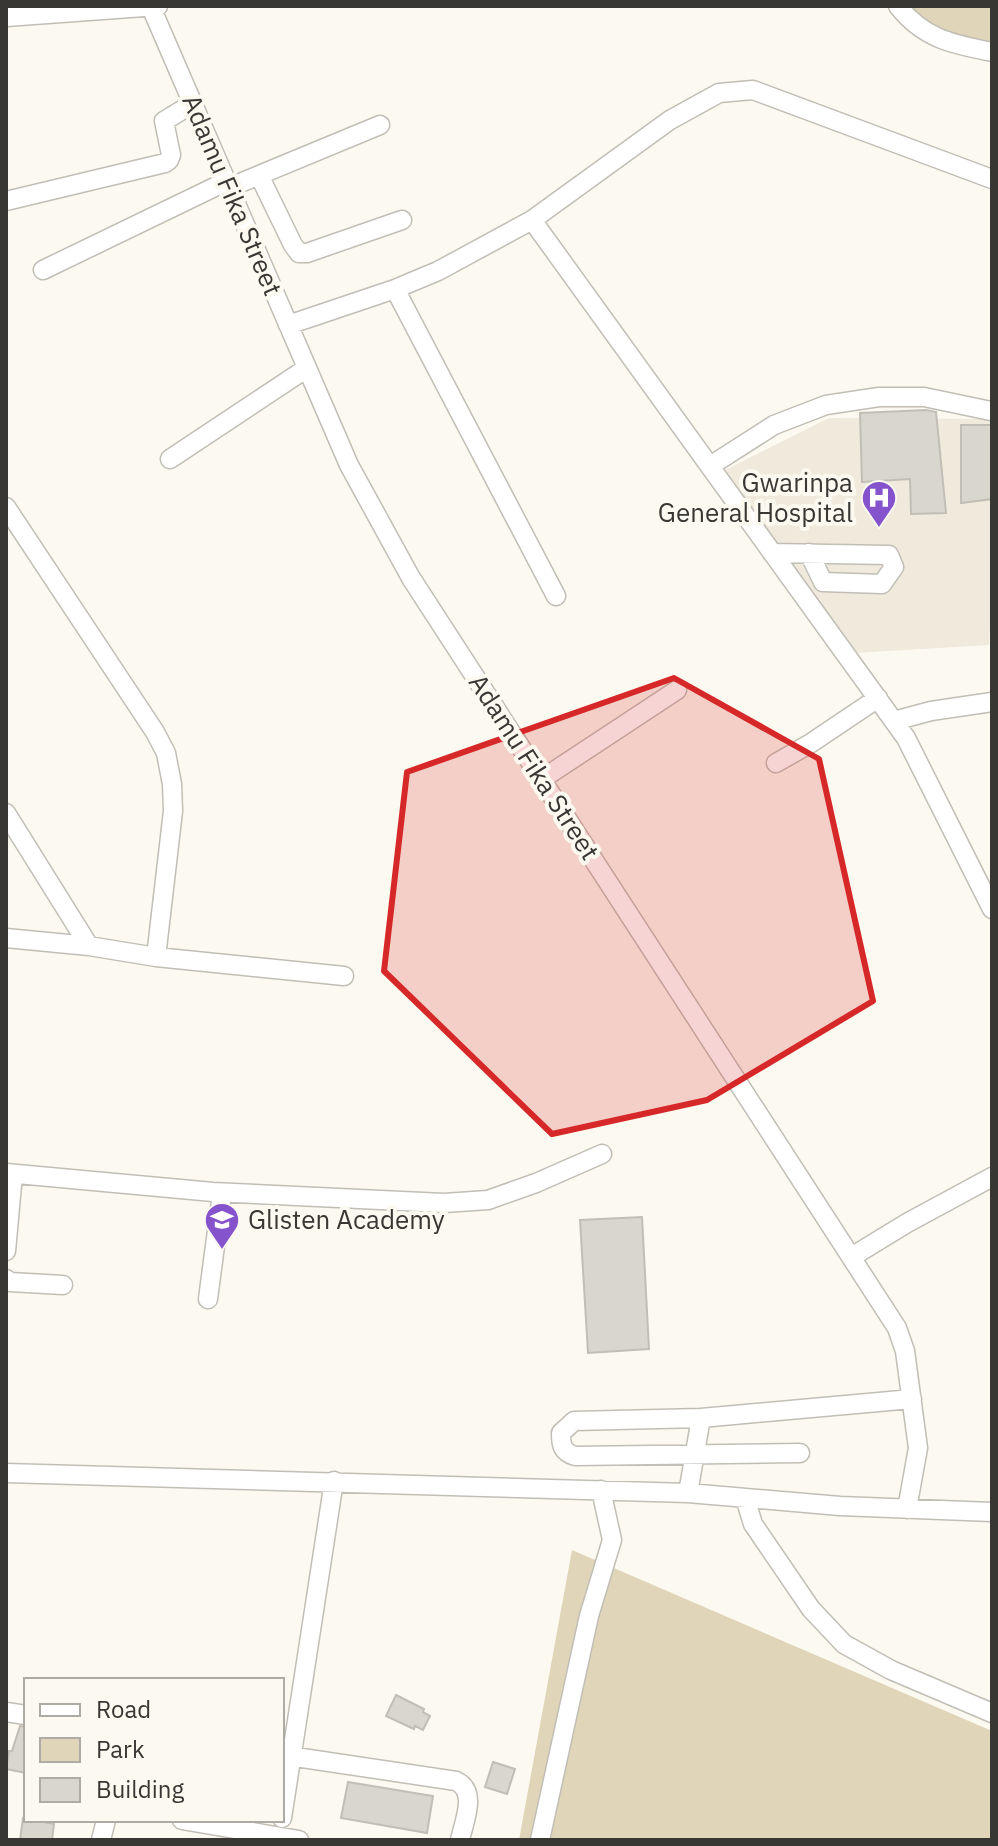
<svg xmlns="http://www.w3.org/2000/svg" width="998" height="1846" font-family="'IBM Plex Sans',sans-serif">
<rect width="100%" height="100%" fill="#fcf9f0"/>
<path fill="#f0eadc" d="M829,418L992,419V588L989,645L854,653L725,470Z"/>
<path fill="#e0d5b9" d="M910,6H992V44L931,29Z
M572,1550L992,1731V1840H519Z"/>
<path fill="#d9d6ce" stroke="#c1beb6" stroke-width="2" d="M926,410L936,412L946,513L911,514L910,479L862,482L860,413Z
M961,425H992V499L961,503Z
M642,1217L649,1349L588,1353L580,1220Z
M396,1695L424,1709L423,1712L430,1716L423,1730L415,1726L414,1729L386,1716Z
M20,1726L26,1727V1773L6,1769L9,1751H12Z
M493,1762L515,1769L507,1794L485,1787Z
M348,1782L433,1796L427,1833L341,1818Z
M23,1818L54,1824L52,1840H20Z"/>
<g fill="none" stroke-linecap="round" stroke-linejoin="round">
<defs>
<path id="minor" d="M898,6C924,39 952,44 992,52
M151,7L349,465L411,578L897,1328L905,1351L918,1448L907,1509
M6,17L158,6
M259,175L293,245L299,253H307L402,220
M228,188L380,125
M6,201L165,163L169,160L171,155L164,121L192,104
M532,220L906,738L992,909
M43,270L225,182
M395,289L556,596
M288,325L395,289L438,271L532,220L670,120L719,93L753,90L992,179
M170,459L307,368
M710,466L774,425L826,405L879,397H924L991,411
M6,507L155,732L166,753L172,784L173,811L156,957
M772,553L889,555L894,567L882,584L823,582L809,553
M894,721L931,711L992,702
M776,763L811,743L878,698
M542,779L677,690
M6,813L89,946
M6,938L89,946L156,957L344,976
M6,1173L213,1192L444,1203L488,1200L536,1183L602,1154
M6,1251L13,1174
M853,1256L907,1223L992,1177
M6,1279L10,1282L63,1285
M208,1299L222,1193
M701,1418L574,1421L561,1433C561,1445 562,1452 575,1456L800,1453
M6,1473L688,1493L840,1506L992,1512
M688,1493L701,1418L912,1399
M745,1498L753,1524L811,1609L844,1644L891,1670L992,1713
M6,1712L26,1715
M282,1755L456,1781C478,1791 464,1821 460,1840
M282,1818L334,1481
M182,1820L299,1840
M101,1840L106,1820
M540,1840L589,1616L612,1540L601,1490"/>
</defs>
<use href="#minor" stroke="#c1beb6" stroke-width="21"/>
<use href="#minor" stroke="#fff" stroke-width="18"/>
</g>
<path fill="#d62828" fill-opacity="0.2" stroke="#d62828" stroke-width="6" stroke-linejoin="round" d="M674,678L819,759L873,1001L707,1100L552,1134L384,971L407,772Z"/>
<defs>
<symbol id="hospital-pin" viewBox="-11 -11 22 30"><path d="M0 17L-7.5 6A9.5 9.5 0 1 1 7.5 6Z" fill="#8553cc" stroke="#fcf9f0"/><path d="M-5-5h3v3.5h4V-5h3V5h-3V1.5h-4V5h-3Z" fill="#fff"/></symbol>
<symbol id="school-pin" viewBox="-11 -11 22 30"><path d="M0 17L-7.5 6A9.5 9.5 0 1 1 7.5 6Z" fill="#8553cc" stroke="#fcf9f0"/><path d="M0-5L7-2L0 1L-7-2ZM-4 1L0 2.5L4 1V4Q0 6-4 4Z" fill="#fff"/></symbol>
</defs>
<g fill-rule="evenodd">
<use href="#hospital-pin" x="859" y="478" width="40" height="54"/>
<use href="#school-pin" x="202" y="1200" width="40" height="54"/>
</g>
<g text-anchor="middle" stroke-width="8" stroke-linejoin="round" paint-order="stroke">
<g font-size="26" fill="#383734" stroke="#fcf9f0">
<text transform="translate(232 195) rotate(67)" y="9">Adamu Fika Street</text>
<text transform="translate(534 767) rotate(57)" y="9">Adamu Fika Street</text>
</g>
<g font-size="26" fill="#383734" stroke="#fcf9f0" text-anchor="end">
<text x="853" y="492">Gwarinpa<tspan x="853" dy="30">General Hospital</tspan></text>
<text x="248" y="1229" text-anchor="start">Glisten Academy</text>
</g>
</g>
<rect width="998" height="1846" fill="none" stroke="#383734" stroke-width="16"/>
<rect x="24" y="1678" width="260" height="144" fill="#fcf9f0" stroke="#aeaba5" stroke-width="2"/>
<rect x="40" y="1704" width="40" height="12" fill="#ffffff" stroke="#aeaba5" stroke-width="2"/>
<text x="96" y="1718" font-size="24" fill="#383734">Road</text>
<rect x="40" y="1738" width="40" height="24" fill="#e0d5b9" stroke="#aeaba5" stroke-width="2"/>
<text x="96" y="1758" font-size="24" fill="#383734">Park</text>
<rect x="40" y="1778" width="40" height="24" fill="#d9d6ce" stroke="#aeaba5" stroke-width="2"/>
<text x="96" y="1798" font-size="24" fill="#383734">Building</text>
</svg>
